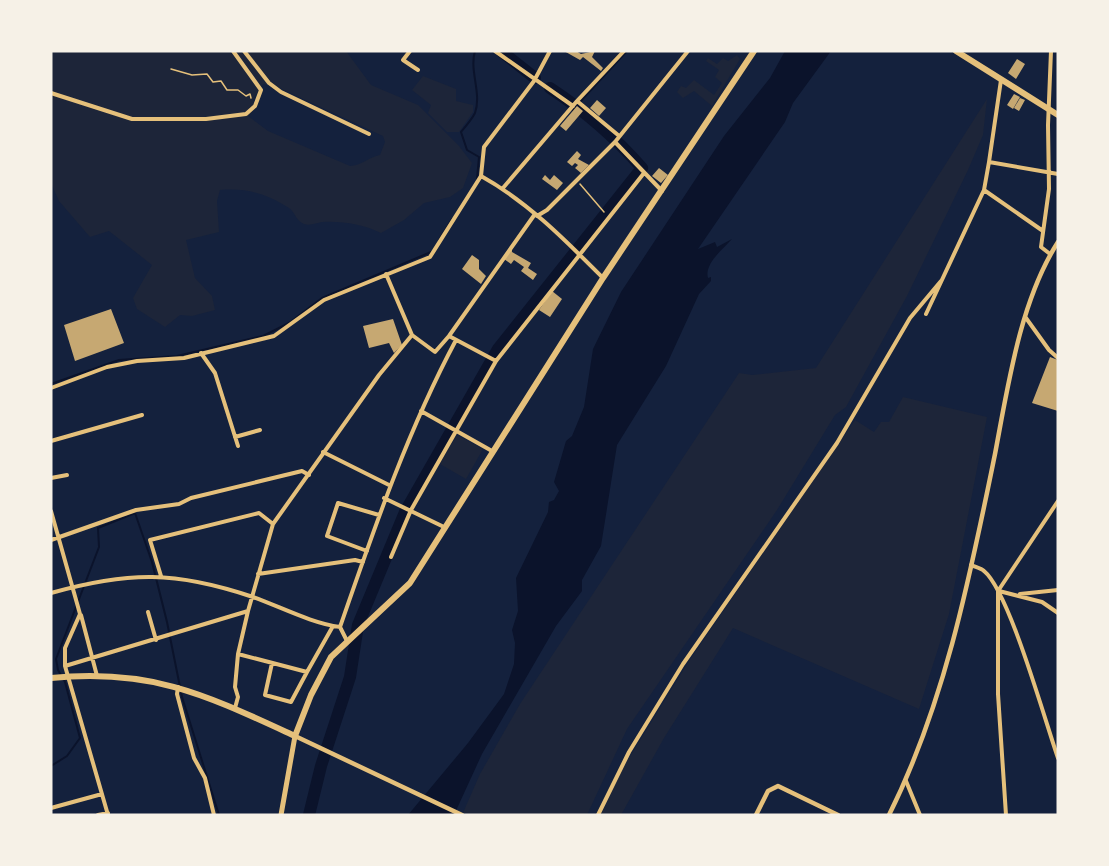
<svg xmlns="http://www.w3.org/2000/svg" width="1109" height="866" font-family="Inter,sans-serif">
<rect width="100%" height="100%" fill="#14213d"/>
<path fill="#1d2539" fill-rule="evenodd" d="M51,51H346L371,85L418,105L459,146L472,163L463,188L450,197L424,203L404,220L381,233C362,224 343,221 322,222C317,223 310,226 304,224C296,221 295,212 289,208C266,193 247,188 220,190L217,201L219,232L186,240L195,278L212,296L215,310L192,316L180,315L165,327L137,309L133,298L152,265L109,231L90,237L59,201L51,183ZM263,84L275,86L383,136L385,142L380,155C369,157 361,166 350,166L268,131L248,116L252,113L254,98Z
M737,55L740,59L712,106L694,91L683,98L677,92L681,86L686,88L694,80L714,95L722,83L715,77L719,70L706,61L708,58L717,64L723,58L728,61Z
M423,76L456,89V101L473,105V112L459,132H447L428,113L431,105L412,90Z
M987,99L983,135L968,170L907,296L846,407L835,415L777,510L627,729L587,815H462L480,774L520,704L739,373L752,375L816,368Z
M903,397L987,417L949,614L919,709L733,628L664,738L621,815H601L621,771L689,661L855,420L874,432L881,422H889Z
M457,435L483,449L466,479L440,464Z"/>
<path fill="#0b132b" d="M785,51H831L793,103L785,122L698,249L715,242L717,247L732,239C723,249 704,264 708,278L711,277V281L699,294L666,366L617,445L601,546L582,580V591L556,626L482,754L454,815H408L468,743L504,694L514,664L515,643L512,630L518,611L516,578L548,512L549,502L554,500L559,491L554,482L566,441L572,436L584,407L593,349L621,292L724,136L770,78Z"/>
<g fill="none" stroke-linecap="round" stroke-linejoin="round">
<path stroke="#0b132b" stroke-width="2" d="M475,51C469,71 482,93 475,113C472,119 466,126 461,132L467,150L479,157L477,179
M577,105L627,51
M439,240L452,219
M51,384L119,360L177,356L263,336L289,323L322,298L431,252
M51,766L67,756L80,738L65,682L58,670L56,659L99,547L98,528L135,513L152,562L167,622L182,697L219,815"/>
<path stroke="#0b132b" stroke-width="12" d="M501,51L535,78
M309,815L321,766L350,677L358,625L405,512L498,349L642,168C614,136 585,111 550,88"/>
</g>
<path fill="#c6a872" d="M564,51H576L581,54L595,51L592,57L603,68L601,71L583,57L580,60Z
M1017,59L1025,64L1016,79L1008,73Z
M1014,94L1020,97L1013,109L1007,105Z
M1020,98L1025,100L1019,111L1014,108Z
M597,100L606,108L599,116L590,108Z
M577,106L583,111L566,131L560,126Z
M577,151L581,155L578,159L589,165L581,173L575,168L578,165L575,163L572,166L567,162Z
M659,168L668,175L661,183L652,176Z
M545,175L550,180L554,175L563,183L557,190L542,179Z
M512,247V252L531,263L528,268L537,274L533,280L521,271L524,267L514,260L511,264L504,259Z
M472,255L479,260V269L486,276L481,284L462,269Z
M552,291L562,299L550,317L539,310Z
M111,309L124,343L75,361L64,325Z
M393,319L402,345L394,353L389,343L369,348L363,326Z
M1050,357L1058,360V411L1032,403Z"/>
<g fill="none" stroke-linecap="round" stroke-linejoin="round">
<path stroke="#e5c07b" stroke-width="1.5" d="M171,69L192,75L207,74L213,82L221,81L227,90H238L246,96L250,94L251,98
M580,184L604,212"/>
<path stroke="#e5c07b" stroke-width="4" d="M244,51L269,83L281,92L369,134
M410,51L403,60L418,70
M495,51L573,106
M51,93L132,119H206L246,114L255,106L261,90L233,51
M577,101L618,135
M615,142L662,191
M989,162L1001,80
M481,176C528,202 566,241 603,278
M503,188L577,101L624,51
M984,190L989,162L1058,174
M537,216L547,210L615,142L688,51
M1050,254L1041,247L1049,189L1048,125L1051,51
M386,274L412,335L435,352L449,336L535,214
M926,314L984,190L1043,231
M1026,318L1049,350L1058,358
M449,336L496,361
M201,353L215,373L238,446
M51,388L107,367L137,361L184,358L274,336L324,300L430,257L481,176L484,147L534,81L550,51
M421,411L492,451
M235,437L260,430
M51,441L142,415
M323,452L389,485
M51,478L67,475
M384,498L444,527
M51,511L80,614L65,648V666L108,815
M51,540L136,510L179,504L191,498L302,471L309,475
M367,551L327,536L338,503L379,515
M391,557L411,510L496,361L644,173
M971,565C975,567 981,568 984,571C1009,591 1045,721 1058,758
M258,574L355,560L363,562
M161,576L150,540L259,513L273,524
M999,591L1042,602L1058,613
M51,593C129,571 176,571 253,597C281,607 311,623 340,627
M1020,594L1058,590
M148,612L156,640
M81,615L97,676
M347,641L340,627C374,529 407,432 456,340
M238,654L307,672L333,626
M272,663L265,695L291,702L307,672
M65,666L248,611
M178,687L177,694L194,758L205,778L214,815
M235,708L238,697L235,687L238,654L248,611L273,524L379,375L412,335
M906,781L920,815
M51,808L102,794
M98,815L108,813
M598,815L629,752L683,664L837,443L910,318L941,281
M1006,815L998,694V591L1058,501"/>
<path stroke="#e5c07b" stroke-width="4.5" d="M295,736L462,815
M756,815L768,791L778,786L838,815
M889,815C945,703 970,576 995,454C1008,386 1020,301 1058,242"/>
<path stroke="#e5c07b" stroke-width="5" d="M281,815L295,736"/>
<path stroke="#e5c07b" stroke-width="6" d="M51,678C152,668 206,695 295,736L311,695L331,657L410,583L603,278L754,51"/>
<path stroke="#e5c07b" stroke-width="6" d="M956,51L1058,115"/>
</g>
<rect width="1109" height="866" fill="none" stroke="#f6f1e7" stroke-width="105"/>
</svg>
